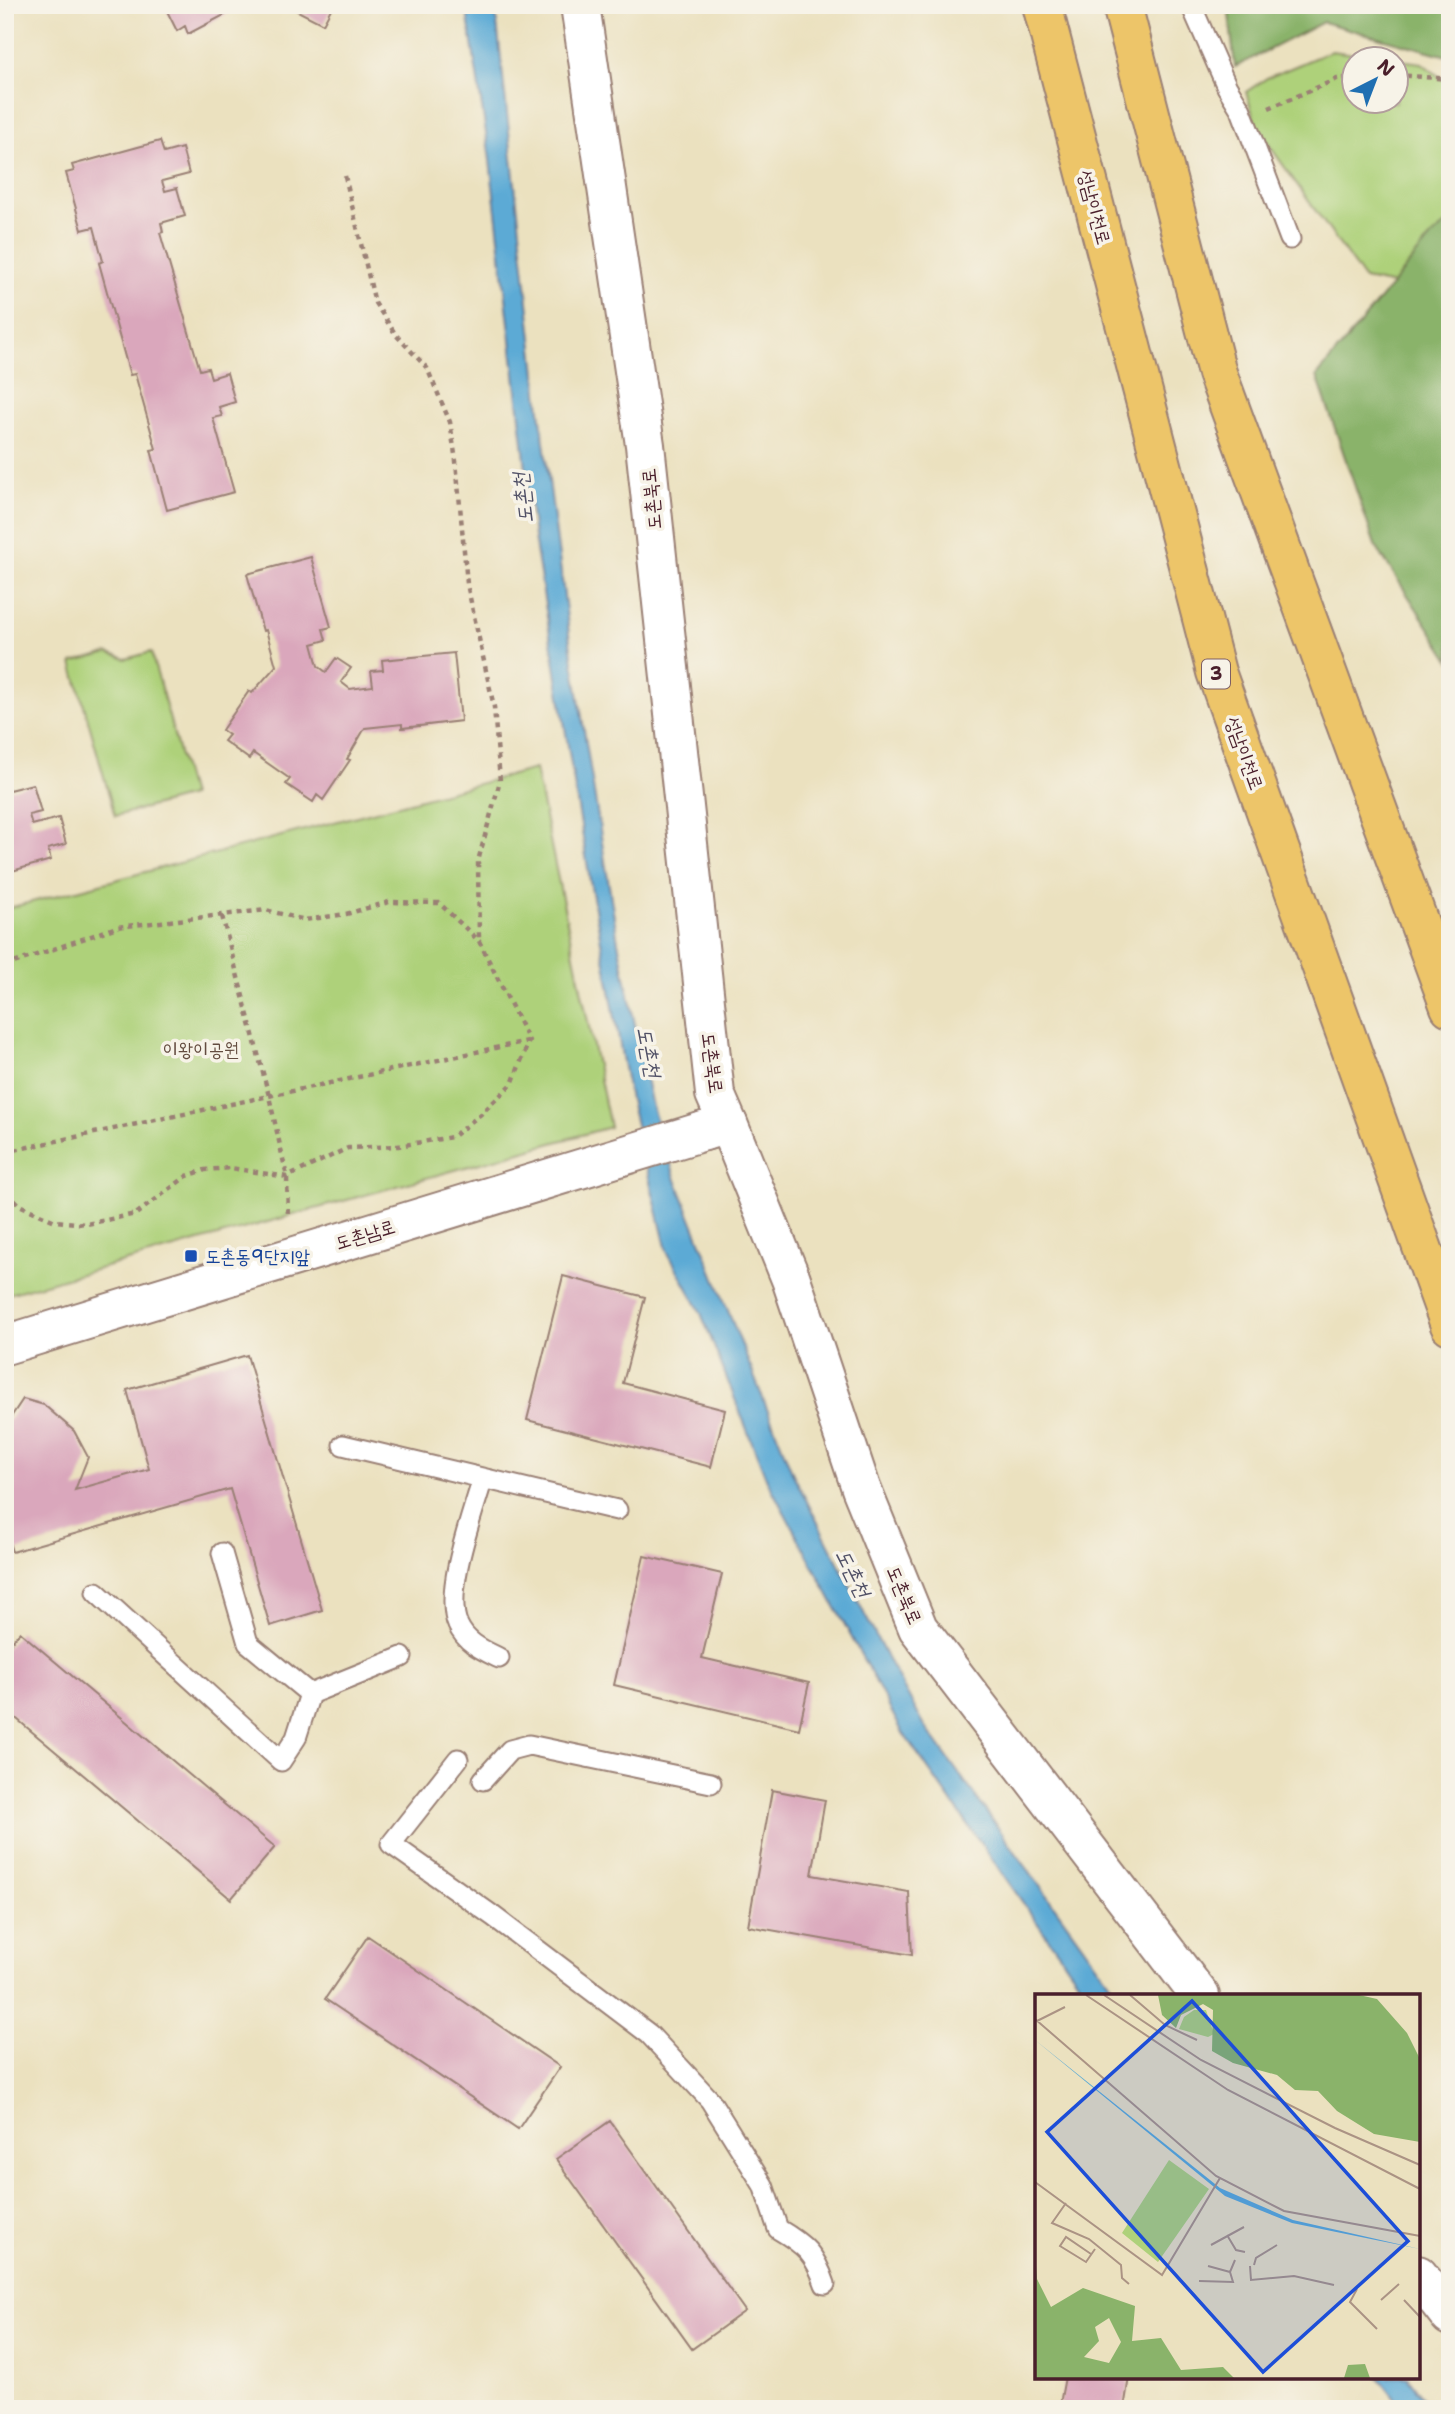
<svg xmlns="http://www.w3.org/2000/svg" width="1455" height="2414" font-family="'Shantell Sans','Poor Story',sans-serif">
<rect width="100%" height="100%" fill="#f7f3e8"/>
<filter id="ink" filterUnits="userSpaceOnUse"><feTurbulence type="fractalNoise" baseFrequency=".0143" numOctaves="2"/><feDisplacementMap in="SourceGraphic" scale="14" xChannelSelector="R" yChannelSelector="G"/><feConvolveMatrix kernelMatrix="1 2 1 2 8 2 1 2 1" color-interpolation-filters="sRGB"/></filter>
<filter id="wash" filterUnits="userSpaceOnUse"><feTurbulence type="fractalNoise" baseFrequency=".00686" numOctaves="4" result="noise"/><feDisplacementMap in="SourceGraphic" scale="28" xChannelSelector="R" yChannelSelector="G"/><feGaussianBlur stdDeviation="1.57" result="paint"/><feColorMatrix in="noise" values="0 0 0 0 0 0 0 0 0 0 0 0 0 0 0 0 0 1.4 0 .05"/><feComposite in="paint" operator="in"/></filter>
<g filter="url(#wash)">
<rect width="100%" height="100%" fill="#ebe1bf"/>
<path fill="#aed17a" stroke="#7c7852" stroke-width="2" fill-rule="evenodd" d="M1331,51L1422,63L1450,85V255L1415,289L1364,279L1257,128L1246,92L1267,78ZM1354,60H1396V102H1354Z
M151,652L191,796L115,816L72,663L108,653L126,659Z
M535,769L610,1127L5,1295V909Z"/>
<path fill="#8ab36a" stroke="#6a694a" stroke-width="2" d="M1228,5H1450V57L1323,22L1235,67Z
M1450,221V660L1375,545L1317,376L1431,237Z"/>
<path fill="#5baad5" stroke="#526480" stroke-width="2" d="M466,5H495L541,419L571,649L618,942L652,1107L676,1180L793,1474L886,1656L924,1725L1119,1996H1089L903,1733L767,1480L700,1311L667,1251L630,1100L590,881L534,537L489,152Z
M1378,2377H1407L1432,2409H1403Z"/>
<g id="blocks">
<path fill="#daa7bc" d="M164,5H235L228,9L230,12L188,34L185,26L177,31Z
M286,5H333L323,24Z
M160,141L164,153L182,148L189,174L162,181L165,191L177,188L185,216L161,223L163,232L160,233L200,370L208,368L211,378L227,373L235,402L219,407L222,416L213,418L234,492L167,510L151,450L156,449L135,374L130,375L99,263L103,261L94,227L82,230L66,173L74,171L72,165Z
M311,557L331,627L323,629L326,640L312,644L318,666L326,672L336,658L351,668L341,682L350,689L373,686L371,671L383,670L382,660L454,653L461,721L402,728V724L365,728L347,759L350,760L323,800L317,795L313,802L286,784L290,779L253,753L249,759L224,741L229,735L222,730L249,691L252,693L276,666L266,630L263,631L247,574Z
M5,781L9,790L33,784L41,812L29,815L32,825L59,818L66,844L48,849L51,860L5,873Z
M563,1276L645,1297L623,1383L725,1410L711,1467L527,1420Z
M247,1355L322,1610L270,1626L230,1489L12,1552L5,1528V1426L23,1399L44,1405L74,1431L88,1457L75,1490L149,1469L127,1390Z
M644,1556L722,1574L702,1658L809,1683L799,1729L614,1685Z
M20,1632L275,1847L231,1899L5,1709V1649Z
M772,1790L825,1800L812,1875L909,1892L912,1955L748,1926Z
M368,1936L560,2067L518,2129L325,1999Z
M610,2121L745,2311L692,2349L556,2159Z
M1065,2377H1129L1124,2409H1059Z"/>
</g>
</g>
<g filter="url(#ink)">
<use href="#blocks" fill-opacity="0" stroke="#9a8075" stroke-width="2"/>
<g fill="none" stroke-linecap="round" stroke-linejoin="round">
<defs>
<path id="service" d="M1191,5L1227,87L1241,110L1290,239
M343,1445L617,1510
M483,1478C473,1513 443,1592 458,1625C466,1643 483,1650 499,1658
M222,1553L248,1643L310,1694L402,1657
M96,1592L281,1761L296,1738L310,1694
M458,1759L391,1844L493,1916L649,2034L710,2100L763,2185L778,2229C805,2245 815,2254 825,2284
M483,1780L510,1750L529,1745L711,1783"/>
<path id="minor" d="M728,1124L791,1279L861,1488L918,1628L1200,1996
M5,1345L704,1131
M1418,2275L1450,2316"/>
<path id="tertiary" d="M580,5L645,445L715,1094L728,1124L704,1131"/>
<path id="trunk" d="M1042,5L1216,672L1450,1325
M1122,5L1217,373L1450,1007"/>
</defs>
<use href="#service" stroke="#9a8075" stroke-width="23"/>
<use href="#minor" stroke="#9a8075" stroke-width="42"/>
<use href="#tertiary" stroke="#9a8075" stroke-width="42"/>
<use href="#trunk" stroke="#9a8075" stroke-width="42"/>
<path stroke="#9a8075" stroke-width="4.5" stroke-dasharray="5 5" stroke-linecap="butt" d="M1396,75L1450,79
M1269,108L1337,79L1354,77
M345,176L375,303L396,335L427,368L450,422L456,461L467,584L494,707L500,781L478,861L479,940
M222,916L269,1096L287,1177L288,1218
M5,966L117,927L266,910L305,920L346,914L389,902L439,903L479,941L529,1041L512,1084L481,1114L452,1137L398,1146L348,1148L287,1177L231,1168L205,1170L187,1176L136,1214L87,1224L55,1221L19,1205L5,1191
M5,1152L528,1041"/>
<use href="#service" stroke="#fff" stroke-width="19"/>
<use href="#minor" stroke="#fff" stroke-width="38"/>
<use href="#tertiary" stroke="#fff" stroke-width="38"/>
<use href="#trunk" stroke="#edc569" stroke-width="38"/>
</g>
</g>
<rect fill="#1a4fb4" stroke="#f7f3e8" stroke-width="2.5" x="184" y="1249" width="14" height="14" rx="3.5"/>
<g text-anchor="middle" stroke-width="7" stroke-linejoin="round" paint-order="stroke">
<rect fill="#f7f3e8" stroke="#7e5f64" stroke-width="2" x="1202" y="659.5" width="28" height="29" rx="5"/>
<g font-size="18" font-weight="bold" fill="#4a1f2b">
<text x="1216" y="680">3</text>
</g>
<g font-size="19" fill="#4a1f2b" stroke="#f7f3e8">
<text transform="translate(1095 207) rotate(75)" y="7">성남이천로</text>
<text transform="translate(651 499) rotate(-96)" y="7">도촌북로</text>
<text transform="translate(1245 753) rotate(70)" y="7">성남이천로</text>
<text transform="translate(713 1063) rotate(82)" y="7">도촌북로</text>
<text transform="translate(365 1234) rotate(-17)" y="7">도촌남로</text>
<text transform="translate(905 1595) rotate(67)" y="7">도촌북로</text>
</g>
<g font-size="19" fill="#634c3f" stroke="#f7f3e8">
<text x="201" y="1056">이왕이공원</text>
</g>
<g font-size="19" fill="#164399" stroke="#f7f3e8" text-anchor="start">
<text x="205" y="1263">도촌동9단지앞</text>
</g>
<g font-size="21" font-style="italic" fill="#505066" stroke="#f7f3e8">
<text transform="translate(523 498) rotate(-97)" y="7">도촌천</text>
<text transform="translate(649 1052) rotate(79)" y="7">도촌천</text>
<text transform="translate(853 1573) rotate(63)" y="7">도촌천</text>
</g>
</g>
<g transform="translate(1035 1994)">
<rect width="385" height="385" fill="#ebe1bf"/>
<path d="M159,16H171L179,40L173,43L144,35L149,23ZM134,166L174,195L123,268L87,239Z" fill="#aed17a"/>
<path d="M123,1H324L342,5L372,39L385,65V148L339,140L302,117L283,97L260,96L242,81L198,69L177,57L178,16L168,10L146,21L141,34L127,21ZM0,258L2,285L16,313L48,294L100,312L97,347L126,344L146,376L188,373L199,384H0ZM74,324L86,348L74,369L49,363L64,347L60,333ZM330,370L335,384H309L313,371Z" fill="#8ab36a" fill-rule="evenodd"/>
<path d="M0,46L185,194L258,226L385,255L257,229L190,202Z" fill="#5baad5"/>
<path fill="none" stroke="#ab9384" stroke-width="2" d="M51,1L193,96L385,195M69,1L166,66L300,134L385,171M95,1L130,31L162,46M0,25L181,182L249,217L385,242M2,27L30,13M0,188L127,281L185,184M31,209L17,229L54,245L86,271L87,284L94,290M192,241L201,256L210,258M176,251L209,233M56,260L31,243L25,252L51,268L60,255M219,271L221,264L242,251M173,272L195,278L200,266M215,272L216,286L259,282L299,291M164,287L198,288L195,278M322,295L315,308L342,335M346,306L364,290M369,306L385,323"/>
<path fill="#1d4ed8" fill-opacity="0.15" stroke="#1d4ed8" stroke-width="3.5" d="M157,7L373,247L228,378L12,138Z"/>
<rect width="385" height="385" fill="none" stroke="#4a1f2b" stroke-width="3.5"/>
</g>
<rect width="1455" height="2414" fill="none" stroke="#f7f3e8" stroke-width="28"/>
<g transform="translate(1375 80) rotate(42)"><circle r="33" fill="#f7f3e8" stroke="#b29e9c" stroke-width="2"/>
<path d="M0-5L12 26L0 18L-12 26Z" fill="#1f6fb2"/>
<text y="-10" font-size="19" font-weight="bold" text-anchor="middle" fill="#4a1f2b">N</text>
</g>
</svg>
